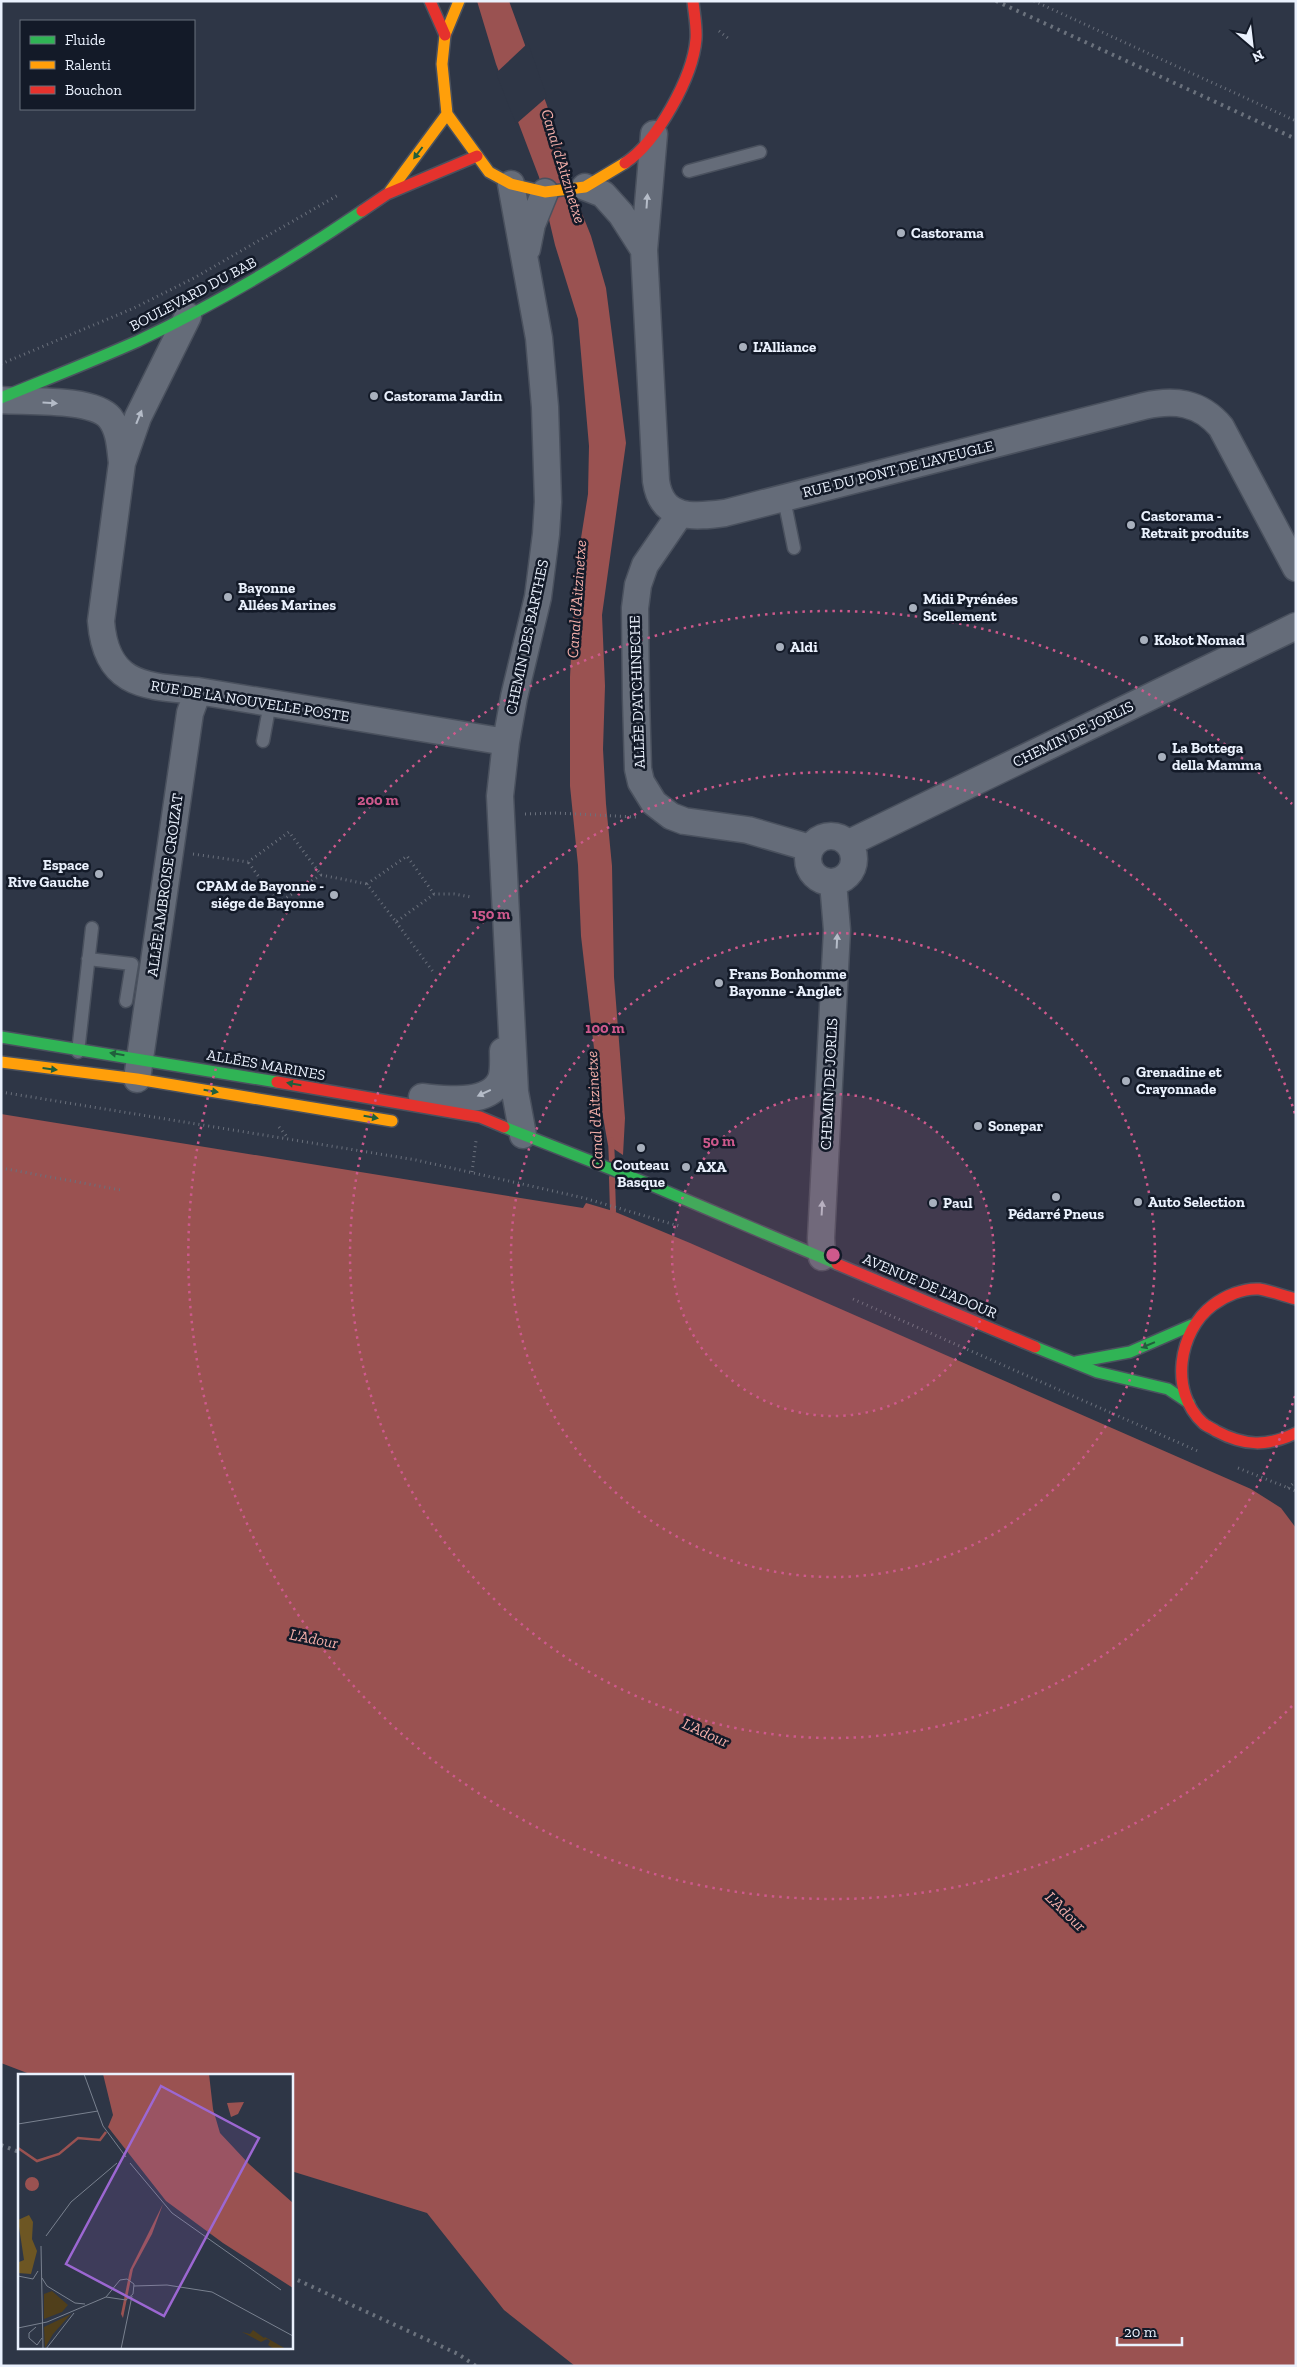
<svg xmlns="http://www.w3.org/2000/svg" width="1297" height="2367" font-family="'Zilla Slab',serif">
<rect width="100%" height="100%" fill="#2e3646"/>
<path fill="#9a5251" d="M477,1H509L553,122L573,191L591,236L606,288L626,443L602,615L605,686L603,749L606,804L612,866L614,977L625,1118L623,1155L608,1145L600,1100L581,936L578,865L570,786V677L575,576L588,494L589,446L578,319L555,245L539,177L496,64Z
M1,1114L583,1208L586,1203L613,1211L690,1243L1251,1489L1281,1508L1296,1528V2366H575L504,2310L427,2213L291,2171V2076H35L1,2063Z"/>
<path fill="#2e3646" d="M528,43L547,97L516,124L496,73Z"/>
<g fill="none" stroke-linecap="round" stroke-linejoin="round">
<path stroke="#9a5251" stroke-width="6" d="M611,1140L612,1163
M612,1178L613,1211"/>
<defs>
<path id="lane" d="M689,171L760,152
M784,499L794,548
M263,741L270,703
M88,959L132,964L126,1001
M78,1052L92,928"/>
<path id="street" d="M654,134L644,250L656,481C662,521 694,517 725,513L1144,406C1174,399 1200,402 1221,427L1296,568
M511,184L539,338L545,407L548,502L546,534L538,597L514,697L506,742L500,796L515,1092L523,1135
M585,187L603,194L621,214L644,250
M527,249L532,224L545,192
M188,316L138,417L122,463L101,621C106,687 146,686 198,691L506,742
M1,400C27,402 93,398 110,418C120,431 120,448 122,463
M680,514L645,565L638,585L635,608L636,698L638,769L641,782L654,803L671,816L684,821L748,830L810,848
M808 859a23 23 0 1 1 46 0a23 23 0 1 1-46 0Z
M849,843L1296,626
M137,1079L190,713L198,691
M422,1097C445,1099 490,1106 501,1079C504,1071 503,1060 503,1051
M822,1257L821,1238L837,930L833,882"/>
<path id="fast" d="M1,398C47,379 93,361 138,341C216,304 290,260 362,211
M1,1037L277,1082
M504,1127L644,1182L837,1264
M1035,1347L1097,1372L1168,1389L1189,1403
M1076,1362L1130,1352L1192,1325"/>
<path id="slow" d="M459,1L445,35L442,64L447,114L489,172L511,184L545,192L585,187L625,163
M390,191L447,114
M1,1062L137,1079L392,1121"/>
<path id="jam" d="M430,1L445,35
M625,163C657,142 693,77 696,39C697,27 694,13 693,1
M362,211L387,194L477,156
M277,1082L480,1117L504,1127
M837,1264L1035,1347
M1296,1299C1284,1296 1271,1291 1259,1289C1243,1288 1225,1296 1213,1305C1178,1331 1169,1392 1203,1423C1206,1426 1212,1428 1216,1431C1244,1446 1267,1447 1296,1433"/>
</defs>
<use href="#lane" stroke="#4a515e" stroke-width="15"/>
<use href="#street" stroke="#4a515e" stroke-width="29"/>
<use href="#fast" stroke="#4a515e" stroke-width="14"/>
<use href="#slow" stroke="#4a515e" stroke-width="14"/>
<use href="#jam" stroke="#4a515e" stroke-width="14"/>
<path stroke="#6a707c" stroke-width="3" stroke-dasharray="1 4" stroke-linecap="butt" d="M1034,1L1296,121
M719,31L729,39
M1,364L134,308L194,278L340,194
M525,814L556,813L636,817
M193,854L248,862L289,832L321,875L278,903L248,862
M321,875L367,884
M434,894L396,922L367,884L407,856L434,894H454L471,897
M396,922L434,973
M1,1092L416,1160L584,1198L679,1226
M279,1127L288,1138
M1,1168L121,1190
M472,1172L476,1141
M853,1299L1200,1452
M1238,1468L1296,1491
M1288,1488L1296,1481"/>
<use href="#lane" stroke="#656c79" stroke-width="12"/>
<use href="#street" stroke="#656c79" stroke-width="26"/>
<use href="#fast" stroke="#30b455" stroke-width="11"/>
<use href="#slow" stroke="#ff9f0a" stroke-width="11"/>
<use href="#jam" stroke="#e5322d" stroke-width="11"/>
<path stroke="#6b727d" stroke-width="4" stroke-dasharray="2.5 5" stroke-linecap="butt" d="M996,1L1296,139
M1,2145L19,2152
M291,2277L458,2354L476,2366"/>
</g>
<defs><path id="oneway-solid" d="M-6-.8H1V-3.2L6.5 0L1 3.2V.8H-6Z" transform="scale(1.25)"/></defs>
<g fill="#205f3c">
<use href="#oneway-solid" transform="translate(418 153) rotate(127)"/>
<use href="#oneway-solid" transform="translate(117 1054) rotate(-171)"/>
<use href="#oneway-solid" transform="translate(50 1069) rotate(7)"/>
<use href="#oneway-solid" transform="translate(294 1084) rotate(-170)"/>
<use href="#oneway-solid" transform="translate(211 1091) rotate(9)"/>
<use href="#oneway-solid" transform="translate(371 1117) rotate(10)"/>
<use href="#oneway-solid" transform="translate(1148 1345) rotate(158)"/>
</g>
<g fill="#b5bcc8">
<use href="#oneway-solid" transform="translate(647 201) rotate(-86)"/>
<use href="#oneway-solid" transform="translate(50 403) rotate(3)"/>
<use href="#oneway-solid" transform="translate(139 417) rotate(-68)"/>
<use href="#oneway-solid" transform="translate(837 941) rotate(-87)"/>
<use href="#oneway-solid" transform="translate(484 1093) rotate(155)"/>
<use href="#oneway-solid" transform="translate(822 1208) rotate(-87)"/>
</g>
<circle cx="833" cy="1255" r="161" fill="#ce598c" fill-opacity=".12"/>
<g fill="none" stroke="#ce598c" stroke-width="2.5" stroke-dasharray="2.5 5">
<circle cx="833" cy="1255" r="161"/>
<circle cx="833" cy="1255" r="322"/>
<path d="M1295 1396A483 483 0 1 1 1295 1114"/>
<path d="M1292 1706A644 644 0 1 1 1292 804"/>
</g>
<g fill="#a8b0bd" stroke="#131a28" stroke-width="2">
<circle cx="901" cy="233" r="5"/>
<circle cx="743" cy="347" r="5"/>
<circle cx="374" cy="396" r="5"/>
<circle cx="1131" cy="525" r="5"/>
<circle cx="228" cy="597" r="5"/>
<circle cx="913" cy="608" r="5"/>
<circle cx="1144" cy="640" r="5"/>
<circle cx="780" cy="647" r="5"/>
<circle cx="1162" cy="757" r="5"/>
<circle cx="99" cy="874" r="5"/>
<circle cx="334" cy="895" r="5"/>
<circle cx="719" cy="983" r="5"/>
<circle cx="1126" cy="1081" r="5"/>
<circle cx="978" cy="1126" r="5"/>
<circle cx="641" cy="1148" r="5"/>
<circle cx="686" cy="1167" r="5"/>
<circle cx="1056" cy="1197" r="5"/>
<circle cx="1138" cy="1202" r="5"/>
<circle cx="933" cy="1203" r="5"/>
</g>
<g text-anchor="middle" stroke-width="5" stroke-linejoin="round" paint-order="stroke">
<g font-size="15" font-weight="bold" fill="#eaf1fd" stroke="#131a28" text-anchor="start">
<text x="911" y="238">Castorama</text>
<text x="753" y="352">L'Alliance</text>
<text x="384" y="401">Castorama Jardin</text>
<text x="1141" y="521">Castorama -<tspan x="1141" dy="17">Retrait produits</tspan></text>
<text x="238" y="593">Bayonne<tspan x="238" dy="17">Allées Marines</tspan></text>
<text x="923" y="604">Midi Pyrénées<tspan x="923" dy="17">Scellement</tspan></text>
<text x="1154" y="645">Kokot Nomad</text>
<text x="790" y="652">Aldi</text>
<text x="1172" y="753">La Bottega<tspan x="1172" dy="17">della Mamma</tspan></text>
<text x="89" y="870" text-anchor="end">Espace<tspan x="89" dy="17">Rive Gauche</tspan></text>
<text x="324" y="891" text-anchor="end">CPAM de Bayonne -<tspan x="324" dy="17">siége de Bayonne</tspan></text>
<text x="729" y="979">Frans Bonhomme<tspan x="729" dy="17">Bayonne - Anglet</tspan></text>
<text x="1136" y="1077">Grenadine et<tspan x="1136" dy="17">Crayonnade</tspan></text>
<text x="988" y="1131">Sonepar</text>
<text x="641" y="1170" text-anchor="middle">Couteau<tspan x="641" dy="17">Basque</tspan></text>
<text x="696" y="1172">AXA</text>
<text x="1148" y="1207">Auto Selection</text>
<text x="943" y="1208">Paul</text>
<text x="1056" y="1219" text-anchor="middle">Pédarré Pneus</text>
</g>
<g font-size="15" fill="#eaf1fd" stroke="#131a28">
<text transform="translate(193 294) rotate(-28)" y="5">BOULEVARD DU BAB</text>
<text transform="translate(898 469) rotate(-14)" y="5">RUE DU PONT DE L'AVEUGLE</text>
<text transform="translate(527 637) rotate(-78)" y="5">CHEMIN DES BARTHES</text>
<text transform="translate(637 692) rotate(-92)" y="5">ALLÉE D'ATCHINECHE</text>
<text transform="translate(250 701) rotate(9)" y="5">RUE DE LA NOUVELLE POSTE</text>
<text transform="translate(1073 734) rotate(-26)" y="5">CHEMIN DE JORLIS</text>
<text transform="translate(165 885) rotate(-82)" y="5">ALLÉE AMBROISE CROIZAT</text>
<text transform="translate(266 1065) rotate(10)" y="5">ALLÉES MARINES</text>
<text transform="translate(829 1084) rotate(-87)" y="5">CHEMIN DE JORLIS</text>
<text transform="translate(930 1286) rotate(23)" y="5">AVENUE DE L'ADOUR</text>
</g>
<g font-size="16" font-style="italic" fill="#f3aea9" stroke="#131a28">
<text transform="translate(564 166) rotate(73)" y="6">Canal d'Aitzinetxe</text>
<text transform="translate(576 599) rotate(-86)" y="6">Canal d'Aitzinetxe</text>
<text transform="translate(594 1110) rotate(-93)" y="6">Canal d'Aitzinetxe</text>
<text transform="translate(314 1638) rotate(11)" y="6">L'Adour</text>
<text transform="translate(706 1732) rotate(24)" y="6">L'Adour</text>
<text transform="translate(1066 1911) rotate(44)" y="6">L'Adour</text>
</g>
</g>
<g transform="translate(18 2074)">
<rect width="275" height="275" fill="#2e3646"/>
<path d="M34,217L50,231L44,238L26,245V220ZM53,240L35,260L27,274L26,253ZM235,256L246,264L247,263L268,275H256L250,271L252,267L249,265L243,268L224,258L232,260Z" fill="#503f1b"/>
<path d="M11,141L15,148L14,165L19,177L13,200L0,199L1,188L6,186L0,146Z" fill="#6d5623"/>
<path d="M85,0H191L195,35L202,59L231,90L275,129V214L205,169L148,127L90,53L95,41ZM226,28L220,40L213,43L209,29ZM7 110a7 7 0 1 1 14 0a7 7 0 1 1-14 0ZM145,130L134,160L115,195L105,244L103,240L112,196Z" fill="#9a5251"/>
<path fill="none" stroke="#9a5251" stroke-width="2.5" d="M0,74L19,87L41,80L60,64L82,66L88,58"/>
<path fill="none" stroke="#79818f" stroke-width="1" d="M66,0L85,52L108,83M0,50L80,37M112,89L154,139L263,216M28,162L53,128L99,89M23,172L25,275M0,202L15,205L20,197M24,204L29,212L57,229L67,230M116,212L149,211L194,218L275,262M18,253L11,259V264L19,271L24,264M0,254L29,248L88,223L102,206L109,205L116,210L115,220L108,226L88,223M28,275L56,239M103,275L114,222"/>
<path fill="#9c67d2" fill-opacity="0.15" stroke="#9c67d2" stroke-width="2.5" d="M143,12L241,64L146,242L48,190Z"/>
<rect width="275" height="275" fill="none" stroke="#eaf1fd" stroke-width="2.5"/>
</g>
<circle cx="833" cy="1255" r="8" fill="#ce598c" stroke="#131a28" stroke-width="2.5"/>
<g font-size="15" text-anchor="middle" font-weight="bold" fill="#ce598c" stroke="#131a28" stroke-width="5" stroke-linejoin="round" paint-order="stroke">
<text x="378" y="805">200 m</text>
<text x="491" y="919">150 m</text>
<text x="605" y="1033">100 m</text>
<text x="719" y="1146">50 m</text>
</g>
<rect width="1297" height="2367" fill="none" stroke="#eaf1fd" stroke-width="5"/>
<rect x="20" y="20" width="175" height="90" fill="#131a28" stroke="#69707d"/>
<rect x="30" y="36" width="25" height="8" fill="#30b455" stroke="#69707d"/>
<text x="65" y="45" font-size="15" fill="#eaf1fd">Fluide</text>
<rect x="30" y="61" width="25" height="8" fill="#ff9f0a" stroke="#69707d"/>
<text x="65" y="70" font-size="15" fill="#eaf1fd">Ralenti</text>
<rect x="30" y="86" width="25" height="8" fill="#e5322d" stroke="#69707d"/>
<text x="65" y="95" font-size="15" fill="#eaf1fd">Bouchon</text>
<g transform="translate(1252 45) rotate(152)" stroke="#131a28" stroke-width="4" paint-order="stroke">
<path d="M0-4L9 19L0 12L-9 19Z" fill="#eaf1fd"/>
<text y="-8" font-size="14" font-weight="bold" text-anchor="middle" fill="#eaf1fd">N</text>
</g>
<path d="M1117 2337v8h65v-8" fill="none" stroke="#eaf1fd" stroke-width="2.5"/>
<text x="1124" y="2337" font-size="15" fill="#eaf1fd" stroke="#131a28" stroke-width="4" paint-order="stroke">20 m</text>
</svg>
